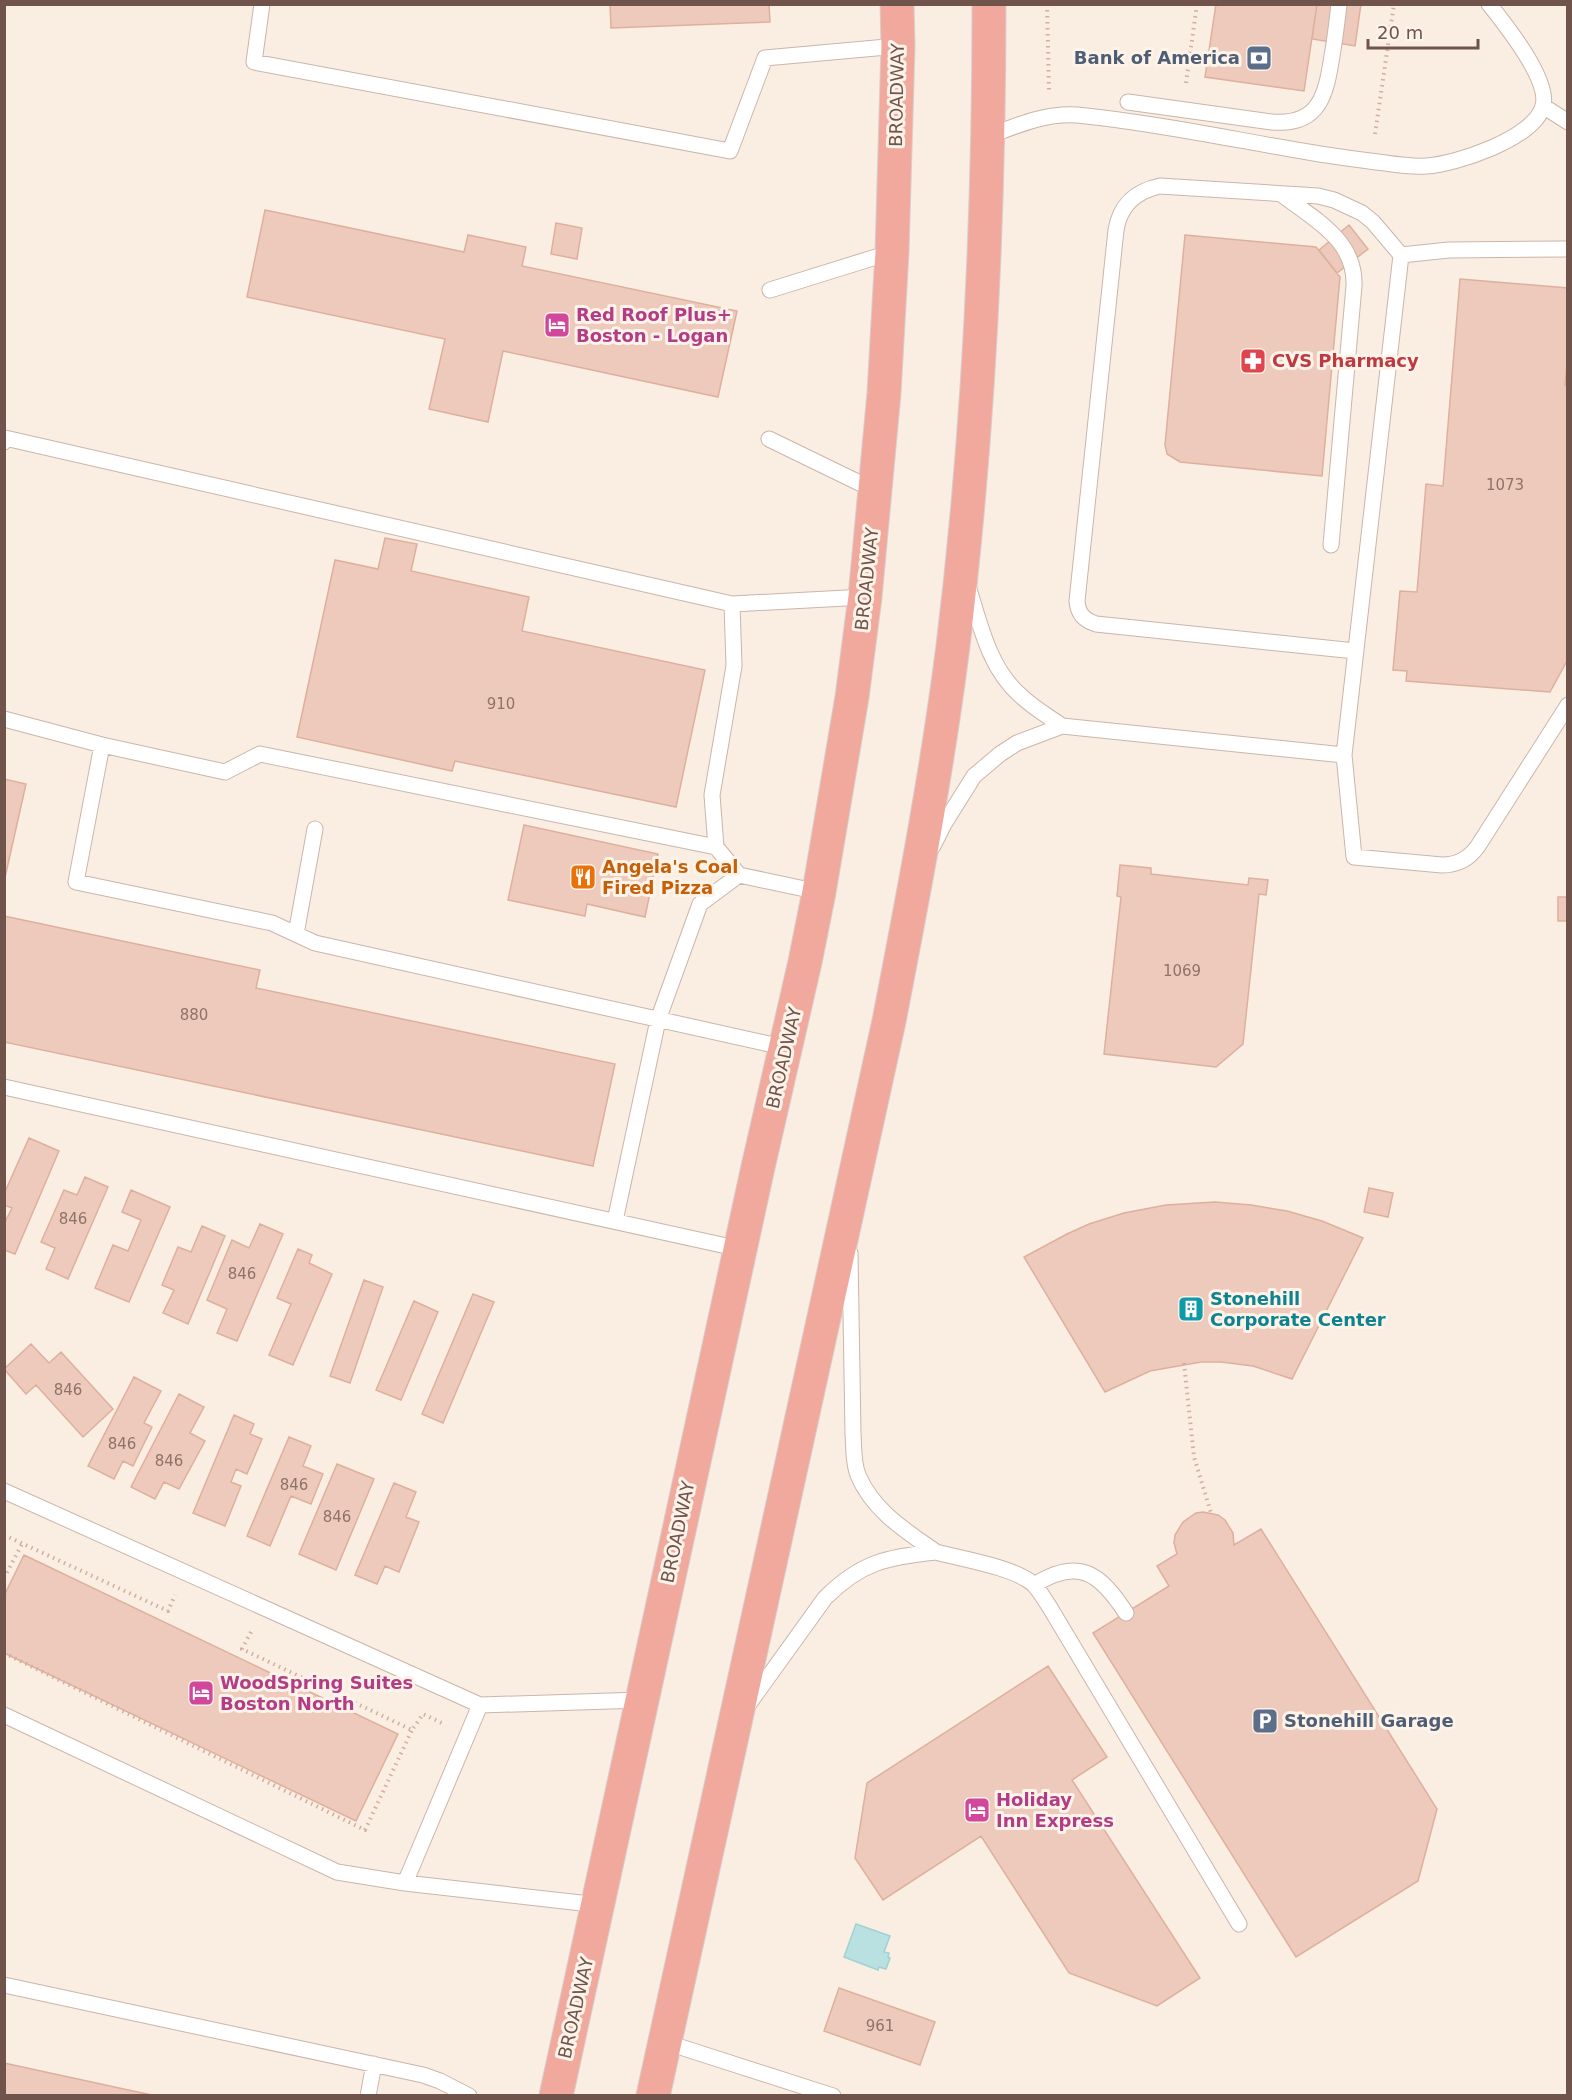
<svg xmlns="http://www.w3.org/2000/svg" width="1572" height="2100" font-family="'DejaVu Sans',sans-serif">
<rect width="100%" height="100%" fill="#faeee2"/>
<path fill="#b9e1e2" stroke="#a0d1d3" stroke-width="1.5" d="M856,1924L890,1936L884,1952L889,1953L888,1957L890,1958L886,1969L879,1967L878,1970L844,1957Z"/>
<path fill="#eecabc" stroke="#dfaf9d" stroke-width="1.5" d="M610,4H769L770,22L611,28Z
M1216,4H1317L1304,91L1205,77Z
M1317,4H1361L1355,46L1312,39Z
M265,210L464,252L468,235L526,247L522,266L737,311L718,397L503,351L488,422L429,409L445,339L247,297Z
M556,223L582,228L577,259L551,254Z
M1349,225L1368,249L1337,273L1319,250Z
M1185,235L1316,247L1340,277L1322,476L1180,462L1167,454L1165,445Z
M1460,279L1568,288V353L1565,385H1568V659L1550,692L1406,681L1407,671L1393,670L1400,591L1417,592L1426,484L1443,486Z
M385,538L417,544L411,571L529,597L522,631L705,670L676,807L455,761L452,771L297,737L335,560L378,569Z
M4,779L26,784L4,882Z
M524,825L658,854L645,917L587,904L585,916L508,900Z
M1120,865L1151,868V874L1248,885L1249,878L1268,880L1266,895L1259,894L1243,1044L1216,1067L1104,1054L1121,897L1117,896Z
M1558,897H1568V921H1558Z
M4,916L260,970L256,988L615,1064L593,1166L4,1042Z
M29,1138L59,1151L15,1254L4,1250V1224L12,1208L4,1205V1194Z
M85,1177L108,1187L68,1279L46,1269L55,1248L41,1242L64,1190L77,1195Z
M1369,1188L1393,1193L1388,1217L1364,1212Z
M131,1190L170,1207L129,1302L95,1288L113,1245L128,1251L141,1220L122,1212Z
M1215,1202L1251,1205L1287,1211L1322,1221L1363,1238L1292,1379L1253,1366L1221,1362H1201L1150,1371L1105,1392L1024,1257L1067,1234L1089,1224L1124,1213L1166,1205Z
M260,1224L283,1234L237,1341L217,1333L227,1309L207,1300L232,1240L249,1248Z
M202,1226L225,1236L188,1324L163,1313L174,1290L162,1285L178,1247L191,1252Z
M298,1249L312,1255L309,1263L332,1274L293,1365L269,1355L291,1304L277,1298Z
M364,1280L383,1287L350,1383L330,1376Z
M473,1294L494,1302L443,1423L422,1414Z
M414,1301L438,1312L401,1400L376,1390Z
M31,1344L49,1363L61,1352L113,1409L83,1437L36,1385L26,1394L4,1369Z
M134,1377L161,1391L144,1423L152,1427L133,1466L123,1461L114,1479L88,1466Z
M179,1394L204,1407L190,1433L205,1441L179,1489L164,1482L155,1499L131,1487Z
M234,1415L254,1424L250,1434L262,1439L247,1474L236,1469L231,1482L241,1486L225,1526L193,1513Z
M289,1437L311,1446L303,1466L323,1474L311,1504L291,1496L270,1546L247,1536Z
M337,1464L374,1479L336,1570L299,1554Z
M394,1483L416,1492L406,1517L419,1522L399,1572L385,1566L377,1584L355,1575Z
M1203,1512L1218,1515L1225,1520L1233,1533L1234,1545L1261,1529L1437,1809L1418,1881L1296,1957L1093,1633L1169,1586L1157,1566L1177,1554L1174,1543L1175,1535L1183,1522L1196,1513Z
M24,1555L398,1734L356,1821L4,1653V1596Z
M1048,1666L1107,1757L1072,1780L1200,1978L1157,2006L1069,1973L981,1836L883,1900L855,1858L867,1783Z
M839,1988L935,2022L920,2065L824,2031Z
M4,2063L133,2091L157,2096H4Z"/>
<g fill="none" stroke-linecap="round" stroke-linejoin="round">
<defs>
<path id="lane" d="M262,4L254,62L730,151L765,58L898,46
M1128,102L1272,122C1320,126 1326,94 1332,56C1335,39 1337,22 1339,4
M1543,106L1568,122
M989,136C1018,125 1045,113 1077,115C1156,123 1235,140 1314,153C1338,157 1361,160 1385,163C1399,165 1413,167 1426,166C1456,164 1534,139 1543,106C1550,80 1505,24 1489,4
M1281,194C1314,219 1356,240 1354,286L1331,545
M1568,249L1449,250L1401,255L1344,755L1354,857L1442,865C1457,865 1469,859 1478,846L1568,705
M770,290L892,252
M769,439L876,491
M4,442L5,438L732,604L865,597
M968,586C980,624 989,668 1020,695C1032,707 1048,716 1062,726
M1355,651L1096,624C1084,620 1078,614 1077,601L1116,230C1120,205 1136,191 1160,186L1318,196L1334,200L1362,213L1373,222L1401,255
M4,719L102,745L76,882L272,923L315,943L787,1048
M102,745L225,772L260,754L716,847L739,875L819,892
M933,846L944,824L974,776L1000,754L1017,743L1062,726L1344,755
M716,847L712,795L734,666L732,604
M296,934L315,829
M4,1087L740,1249
M615,1221L658,1020L700,904L739,875
M4,1491L480,1705L642,1700
M936,1552C962,1559 1012,1567 1032,1583C1039,1589 1044,1599 1049,1606L1239,1924
M1034,1585C1079,1557 1100,1573 1126,1613
M748,1705L825,1598C861,1562 887,1557 936,1552C906,1531 873,1511 858,1475C853,1463 854,1448 853,1434L850,1253
M4,1715L337,1872L405,1883L599,1905
M405,1883L480,1705
M4,1985L423,2075L440,2081L469,2096
M665,2042L833,2096
M368,2096L374,2064"/>
<path id="highway" d="M556,2096L758,1167L805,962L819,892L852,697L865,597L884,393L892,252L898,46L897,4
M653,2096L889,1021C913,897 937,772 953,646C979,433 989,219 989,4"/>
</defs>
<use href="#lane" stroke="#cab5aa" stroke-width="17"/>
<use href="#highway" stroke="#d7cfcd" stroke-width="35"/>
<path stroke="#d2aea0" stroke-width="4" stroke-dasharray="1.5 4.5" stroke-linecap="butt" d="M1047,4L1049,91
M1186,83L1197,4
M1375,134L1394,4
M1184,1363L1194,1457L1211,1513
M4,1535L168,1611L175,1595
M4,1578L22,1544
M251,1632L242,1649L412,1730L423,1714L444,1724
M4,1653L365,1830L412,1730"/>
<use href="#lane" stroke="#fff" stroke-width="15"/>
<use href="#highway" stroke="#f1a99d" stroke-width="33"/>
</g>
<defs>
<symbol id="bank-square" viewBox="-11 -11 22 22"><rect x="-9" y="-9" width="18" height="18" rx="4" fill="#5c6f8a" stroke="#fef3e8"/><path d="M-6-4H6V4H-6ZM0-2.3a2.3 2.3 0 1 0 0 4.6a2.3 2.3 0 1 0 0-4.6Z" fill="#fff"/></symbol>
<symbol id="hotel-square" viewBox="-11 -11 22 22"><rect x="-9" y="-9" width="18" height="18" rx="4" fill="#d1479c" stroke="#fef3e8"/><path d="M-6-4.5h1.5V1H6V5H4.5V3h-9V5H-6ZM-4 0a1.8 1.8 0 1 1 3.6 0ZM.5 0V-2.5h3Q6-2.5 6 0Z" fill="#fff"/></symbol>
<symbol id="pharmacy-square" viewBox="-11 -11 22 22"><rect x="-9" y="-9" width="18" height="18" rx="4" fill="#e0444e" stroke="#fef3e8"/><path d="M-2-6h4v4h4v4h-4v4h-4v-4h-4v-4h4Z" fill="#fff"/></symbol>
<symbol id="restaurant-square" viewBox="-11 -11 22 22"><rect x="-9" y="-9" width="18" height="18" rx="4" fill="#e8710a" stroke="#fef3e8"/><path d="M-5-6h1v4h1v-4h1v4h1v-4h1v5L-1.5 .5V6h-2V.5L-5-1ZM5-6V6H3V1.5H1.5Q1.5-4 5-6Z" fill="#fff"/></symbol>
<symbol id="building-square" viewBox="-11 -11 22 22"><rect x="-9" y="-9" width="18" height="18" rx="4" fill="#0f9aa8" stroke="#fef3e8"/><path d="M-4-6H4V6H1V3H-1V6H-4ZM-2.5-4.3h1.7v1.8h-1.7ZM.8-4.3h1.7v1.8H.8ZM-2.5-1h1.7V.8h-1.7ZM.8-1h1.7V.8H.8Z" fill="#fff"/></symbol>
<symbol id="parking-square" viewBox="-11 -11 22 22"><rect x="-9" y="-9" width="18" height="18" rx="4" fill="#5c6f8a" stroke="#fef3e8"/><path d="M-3.5-5.5H1a3.5 3.5 0 0 1 0 7H-1V5.5H-3.5ZM-1-3.4V-.6H.8a1.4 1.4 0 0 0 0-2.8Z" fill="#fff"/></symbol>
</defs>
<g fill-rule="evenodd">
<use href="#bank-square" x="1244" y="43" width="30" height="30"/>
<use href="#hotel-square" x="542" y="310" width="30" height="30"/>
<use href="#pharmacy-square" x="1238" y="346" width="30" height="30"/>
<use href="#restaurant-square" x="568" y="862" width="30" height="30"/>
<use href="#building-square" x="1176" y="1294" width="30" height="30"/>
<use href="#hotel-square" x="186" y="1678" width="30" height="30"/>
<use href="#parking-square" x="1250" y="1706" width="30" height="30"/>
<use href="#hotel-square" x="962" y="1795" width="30" height="30"/>
</g>
<g text-anchor="middle" stroke-width="6" stroke-linejoin="round" paint-order="stroke">
<g font-size="15" fill="#907267">
<text x="1505" y="490">1073</text>
<text x="501" y="709">910</text>
<text x="1182" y="976">1069</text>
<text x="194" y="1020">880</text>
<text x="73" y="1224">846</text>
<text x="242" y="1279">846</text>
<text x="68" y="1395">846</text>
<text x="122" y="1449">846</text>
<text x="169" y="1466">846</text>
<text x="294" y="1490">846</text>
<text x="337" y="1522">846</text>
<text x="880" y="2031">961</text>
</g>
<g font-size="18" font-weight="bold" fill="#4e5e75" stroke="#fef3e8" text-anchor="end">
<text x="1240" y="64">Bank of America</text>
<text x="1284" y="1727" text-anchor="start">Stonehill Garage</text>
</g>
<g font-size="18" fill="#70544b" stroke="#fef3e8">
<text transform="translate(897 95) rotate(-89)" y="6">BROADWAY</text>
<text transform="translate(867 579) rotate(-84)" y="6">BROADWAY</text>
<text transform="translate(784 1058) rotate(-77)" y="6">BROADWAY</text>
<text transform="translate(678 1532) rotate(-78)" y="6">BROADWAY</text>
<text transform="translate(576 2008) rotate(-77)" y="6">BROADWAY</text>
</g>
<g font-size="18" font-weight="bold" fill="#b23c85" stroke="#fef3e8" text-anchor="start">
<text x="576" y="321">Red Roof Plus+<tspan x="576" dy="21">Boston - Logan</tspan></text>
<text x="220" y="1689">WoodSpring Suites<tspan x="220" dy="21">Boston North</tspan></text>
<text x="996" y="1806">Holiday<tspan x="996" dy="21">Inn Express</tspan></text>
</g>
<g font-size="18" font-weight="bold" fill="#be3a42" stroke="#fef3e8" text-anchor="start">
<text x="1272" y="367">CVS Pharmacy</text>
</g>
<g font-size="18" font-weight="bold" fill="#c56008" stroke="#fef3e8" text-anchor="start">
<text x="602" y="873">Angela's Coal<tspan x="602" dy="21">Fired Pizza</tspan></text>
</g>
<g font-size="18" font-weight="bold" fill="#0d838f" stroke="#fef3e8" text-anchor="start">
<text x="1210" y="1305">Stonehill<tspan x="1210" dy="21">Corporate Center</tspan></text>
</g>
</g>
<rect width="1572" height="2100" fill="none" stroke="#70544b" stroke-width="12"/>
<path d="M1368 39v9h110v-9" fill="none" stroke="#70544b" stroke-width="3"/>
<text x="1377" y="39" font-size="18" fill="#70544b" stroke="#fef3e8" stroke-width="4.5" paint-order="stroke">20 m</text>
</svg>
